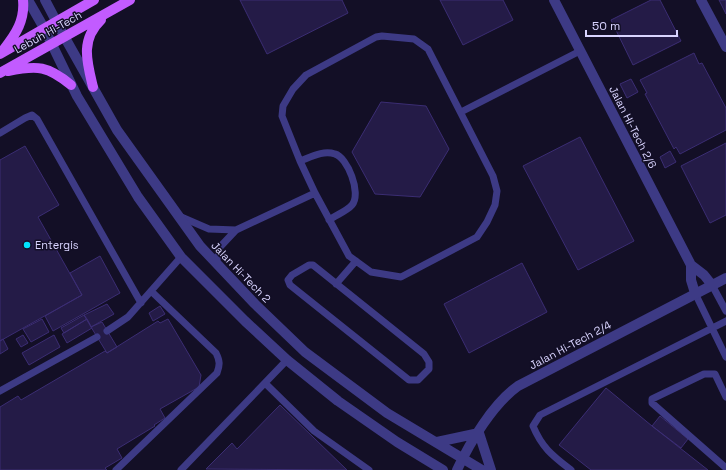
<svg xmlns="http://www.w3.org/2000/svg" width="726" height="470" font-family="'Space Grotesk',sans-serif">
<rect width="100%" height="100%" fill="#130f26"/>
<path fill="#241b47" stroke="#3b2d73" d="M240,0H342L348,13L267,54Z
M440,0H503L513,20L463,45Z
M651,0H660L681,41L633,65L611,20Z
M719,0H726V14Z
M694,53L699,64L702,63L726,108V130L680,154L676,147L674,149L645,94L647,93L640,80Z
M631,79L638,92L627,98L620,84Z
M381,102L426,106L449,149L420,197L375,194L352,152Z
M580,137L634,241L578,270L523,166Z
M726,143V215L710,223L681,166Z
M25,146L59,205L38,217L82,295L0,341V160Z
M670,151L676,162L665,168L660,157Z
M100,256L120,293L53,331L45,316L82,295L70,273Z
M522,263L547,312L469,353L444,304Z
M107,304L114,314L91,327L84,315Z
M160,306L165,314L153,321L149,313Z
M84,315L87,319L64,333L61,328Z
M42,319L49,332L31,342L23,329Z
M87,319L92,328L67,343L62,334Z
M168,319L201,375L199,387L160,409L165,418L154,425L155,426L117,449L122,458L105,468L107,470H0V407L18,396L21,400L105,351L107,353L158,321L160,323Z
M102,322L117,347L107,353L91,327Z
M23,335L28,343L21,347L16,339Z
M54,335L60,347L29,365L22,353Z
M3,339L8,349L0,354V341Z
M606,388L652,426L708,470H591L559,445Z
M280,405L347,470L206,469L232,443L237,449Z
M660,416L688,439L681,448L652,426Z"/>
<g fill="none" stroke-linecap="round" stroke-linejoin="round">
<path stroke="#3d3a85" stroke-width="7" d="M382,36L414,39L428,49L493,176L497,191L495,205L487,222L477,237L401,277L371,272L349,256L315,193L300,161L282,116L283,106L293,89L306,75L376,37Z
M461,112L580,51
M0,133L25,118L32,115L37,119L141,303
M300,161C311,157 323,150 335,154C347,157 362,193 352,205C347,211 336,215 329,220
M179,216L209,229L236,230
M216,264L220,247L236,230L315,193
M309,265H313L424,354L429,362V369L418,380H409L290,285L288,280L292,275Z
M336,284L356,261
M712,285L726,311
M695,293L726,357
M107,331L128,317L181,257
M266,384L314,431L369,470
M0,391L97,337
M726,397L715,374H704L652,399V403L726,468
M116,470L217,373C220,365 220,361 216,353L151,291
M181,470L287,360
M571,470C553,456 542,448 533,426L540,415L726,321"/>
<path stroke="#3d3a85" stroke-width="10" d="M28,0L44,28L77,96L138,197L181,257L245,321L287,360L338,401L397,442L443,470
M45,0L64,36L117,130L200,246L255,304L305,352L387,413L482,470
M554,0L691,265V280L695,293
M701,0L726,47
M691,265L704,275L712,285
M437,442L479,433L491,470
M457,470C470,442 493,404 518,386L726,278"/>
<path stroke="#c25bff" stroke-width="10" d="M4,49C16,34 25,20 23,0
M0,54L94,0
M8,71C38,65 48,66 71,85
M0,73L130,0
M93,87C87,62 80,40 101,20"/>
</g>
<circle fill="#00e5ff" stroke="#130f26" stroke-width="1.5" cx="27" cy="245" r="4"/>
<g text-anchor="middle" stroke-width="3" stroke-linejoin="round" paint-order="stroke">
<g font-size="11" fill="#d9d4ff" stroke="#130f26">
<text transform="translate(48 32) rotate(-29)" y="4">Lebuh Hi-Tech</text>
<text transform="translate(633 127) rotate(63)" y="4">Jalan Hi-Tech 2/6</text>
<text transform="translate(241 272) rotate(46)" y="4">Jalan Hi-Tech 2</text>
<text transform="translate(570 345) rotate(-28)" y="4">Jalan Hi-Tech 2/4</text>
</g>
<g font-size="11" fill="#d9d4ff" stroke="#130f26" text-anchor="start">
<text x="35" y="249">Entergis</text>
</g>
</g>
<path d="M586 30v6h91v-6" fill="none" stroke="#d9d4ff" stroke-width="2"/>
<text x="592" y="30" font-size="12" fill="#d9d4ff" stroke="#130f26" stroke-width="3" paint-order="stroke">50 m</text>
</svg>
